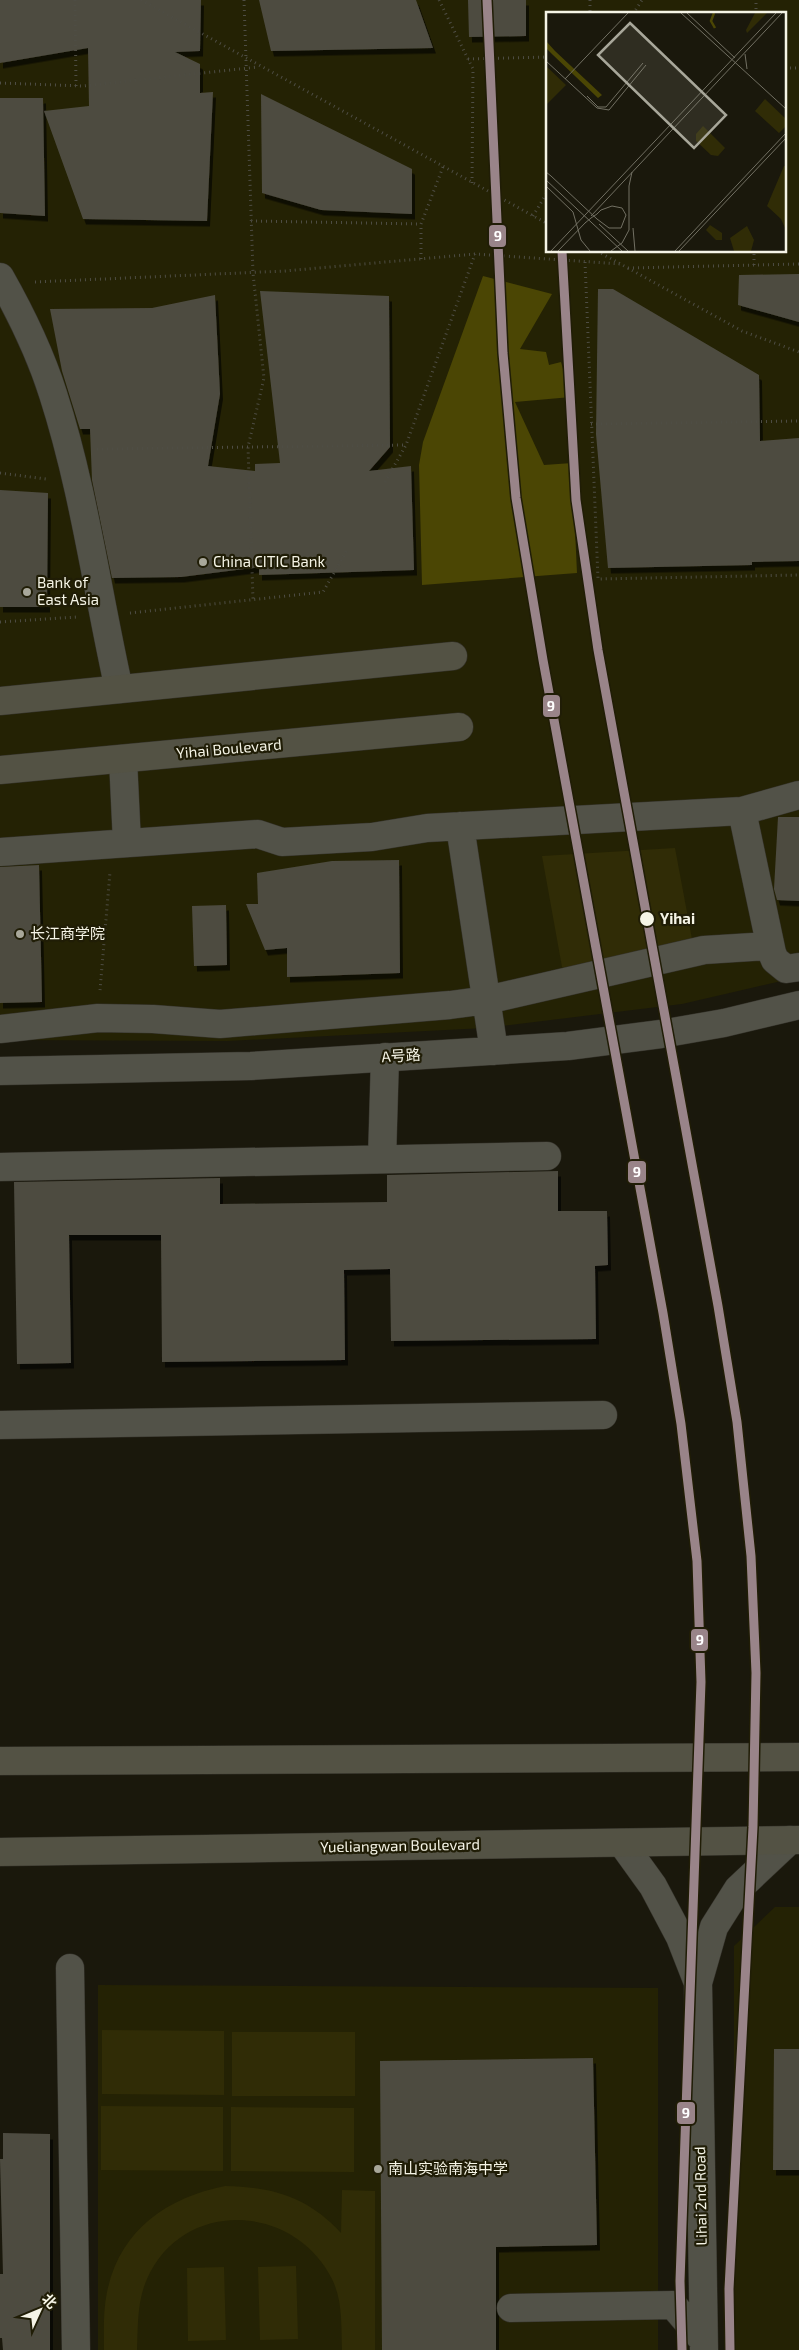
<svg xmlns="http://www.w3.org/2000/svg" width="799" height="2350" font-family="'Exo 2','Noto Sans SC',sans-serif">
<defs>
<filter id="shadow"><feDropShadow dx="3" dy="5.5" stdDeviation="0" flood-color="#0009"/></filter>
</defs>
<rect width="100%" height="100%" fill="#1a180c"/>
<path fill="#242204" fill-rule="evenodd" d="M0,0H799V977L682,1004L485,1028L227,1041L0,1040ZM548,14H785V251H548Z
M775,1907H799V2350H734V1946Z
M98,1985L658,1988V2350H98Z"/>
<path fill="#302c06" d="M675,848L692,939L569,971L562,967L542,856Z
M102,2030L224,2031V2095L102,2094Z
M232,2032H355V2096H232Z
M101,2106L223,2107V2171L101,2170Z
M231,2107L354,2108V2172L231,2171Z
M225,2186C273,2187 308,2197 341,2233L342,2190L375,2191V2350H342C341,2326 343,2301 332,2279C294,2203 183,2198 147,2279C137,2301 138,2326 137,2350H104C104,2331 103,2311 107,2292C120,2230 166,2198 225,2186Z
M296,2266L298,2339L260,2340L258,2267Z
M224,2267L226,2340L188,2341L187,2268Z"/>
<path fill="#4b4604" d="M483,276L552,294L520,349L546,352L549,365L561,362L571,397L515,402L544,465L572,463L577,573L422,585L419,465L423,442Z"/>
<path fill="#4d4b40" filter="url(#shadow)" d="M0,0H201L200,51L175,52L200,64V93L213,92L207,221L83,219L44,111L89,106L88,48L0,63Z
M259,0H416L433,48L271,51Z
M468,0H526V36L469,37Z
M261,94L412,169V214L321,210L262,193Z
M0,98H43L45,216L0,213Z
M799,274V322L738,305L739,275Z
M598,289H613L759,375L760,441L799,438V561L752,562V565L608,568L596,434Z
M260,291L389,296L390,447L369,471L411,466L414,570L259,575V567L181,577L112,578L92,480L90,429H80L62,371L50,309L152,308L215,295L220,394L208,466L255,471V464L280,463Z
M0,490L48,493L47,607H0Z
M778,817H799V901L777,900L774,889Z
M399,860L400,973L287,977V948L265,950L246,904H258L257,873L332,861Z
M39,865L42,1002L0,1003V867Z
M226,905L227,965L194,966L192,906Z
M558,1171V1211H607L608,1265L595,1266L596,1339L391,1341L390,1269L344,1270L345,1360L162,1362L161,1235H69L71,1363L17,1364L14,1182L220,1178V1204L387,1202V1175Z
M774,2049H799V2170H773Z
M593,2058L597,2245L496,2247V2350H382L380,2061Z
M3,2133L50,2134V2350H3L2,2338H0V2274H3L0,2159H3Z"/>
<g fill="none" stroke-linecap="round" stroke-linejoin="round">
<defs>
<path id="minor" d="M0,277C21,314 40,353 53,394C84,490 97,591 119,689
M123,759L127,843
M742,811L772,953L775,960L786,969L799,967
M460,826L494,1051
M0,852L258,834L282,842L372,837L427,828L742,811L799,795
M0,1029L98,1018L153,1019L220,1024L450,1005L487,1000L704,950L769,946
M0,1071L251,1066L568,1046L661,1034L724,1023L799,1005
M382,1159L385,1057
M0,1167L547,1156
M0,1425L603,1415
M622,1843L653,1886L680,1937L698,1983L714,1927L738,1889L790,1840
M70,1968L76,2350
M698,1983L704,2350
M511,2308L673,2305L703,2340"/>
<path id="major" d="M0,701L453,656
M0,770L459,727
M0,1761L799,1757
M0,1852L799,1840"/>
</defs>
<use href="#minor" stroke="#35332b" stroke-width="29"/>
<use href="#major" stroke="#35332b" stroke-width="29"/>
<path stroke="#4e4d44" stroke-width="3" stroke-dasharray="1 4" stroke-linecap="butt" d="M75,0L76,86
M141,0L548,224
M244,0L253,273L264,378L248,447L253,600
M439,0L473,69L472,183
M590,0V14
M633,14L642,0
M756,14V0
M468,59L548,57
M785,68H799
M0,83L83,86L258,67
M533,216L548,191
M251,221L421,224
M597,251L742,331L799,352
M421,259V224L443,167
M585,262L598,579L799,575
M754,265V251
M628,268L799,264
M35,282L285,271L475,254L621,264
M591,424L799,421
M97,449L406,445
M0,473L46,479
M385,482L406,445L475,254
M130,613L323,592L347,550
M0,622L77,617
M100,990L110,872"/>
<use href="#minor" stroke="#525248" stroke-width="28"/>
<use href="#major" stroke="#535244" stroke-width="28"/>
<defs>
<path id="metro-1" d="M487,0L503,353L516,498L543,660L663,1313L681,1424L697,1561L701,1682L680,2281L682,2350
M562,251L576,500L598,650L718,1306L737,1422L751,1556L756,1673L753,1827L729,2289L730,2350"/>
</defs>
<use href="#metro-1" stroke="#201d06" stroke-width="12"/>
<use href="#metro-1" stroke="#998489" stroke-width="9"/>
</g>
<g fill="#a8a79a" stroke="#201d06" stroke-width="2">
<circle cx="203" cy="562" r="5"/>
<circle cx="27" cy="592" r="5"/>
<circle cx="20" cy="934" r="5"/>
<circle cx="378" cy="2169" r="5"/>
</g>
<circle fill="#f5f4e6" stroke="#201d06" stroke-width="2" cx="647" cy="919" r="8"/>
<g text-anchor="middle" stroke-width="4.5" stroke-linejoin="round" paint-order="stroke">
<g font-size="15" fill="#f5f4e6" stroke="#201d06" text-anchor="start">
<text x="213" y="567">China CITIC Bank</text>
<text x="37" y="588">Bank of<tspan x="37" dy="17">East Asia</tspan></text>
<text x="30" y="939">长江商学院</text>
<text x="388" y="2174">南山实验南海中学</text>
</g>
<g font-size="15" fill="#f5f4e6" stroke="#201d06">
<text transform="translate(229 749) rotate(-5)" y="5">Yihai Boulevard</text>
<text transform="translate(401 1056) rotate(-4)" y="5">A号路</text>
<text transform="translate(400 1846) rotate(-1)" y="5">Yueliangwan Boulevard</text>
<text transform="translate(701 2196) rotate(-91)" y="5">Lihai 2nd Road</text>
</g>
<g font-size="15" font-weight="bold" fill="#f5f4e6" stroke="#201d06" text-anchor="start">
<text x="660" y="924">Yihai</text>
</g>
</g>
<g transform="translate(546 12)">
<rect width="240" height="240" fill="#1a180c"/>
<path d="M209,1H221L201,21L200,18ZM0,54L20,73L0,93ZM219,87L240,107V114L233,121L209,99ZM157,114L179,136L172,144L165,143L150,129V122ZM238,154H240V218L235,207L221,194ZM164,213L176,221V228H170L160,218ZM201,214L208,228L205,239H188L184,226Z" fill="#302c06"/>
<path d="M0,29L9,39L56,83L52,86L7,43L0,36Z" fill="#4b4604"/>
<path fill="none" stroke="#4b4604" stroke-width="2.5" d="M168,1L165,9L169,16"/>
<path fill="none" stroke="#727063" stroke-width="1" d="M135,1L240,97M141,1L189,46M199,42L201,57M0,49L51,96L63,98M19,67L82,1M41,84L52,95H60M60,95L97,51M63,98L100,53M0,160L5,164L51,207L63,216H75L80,203L76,196L66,194L55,198L51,202L45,206L39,211M0,168L76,239M0,174L27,200L35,228L44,239M45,204L236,1M53,212L82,239M87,216L89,239M5,239L230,1M12,239L40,210M65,239L76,231L83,218V174L86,160M129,239L240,121M133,239L240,126"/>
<path fill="#a8a79a" fill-opacity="0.15" stroke="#a8a79a" stroke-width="2.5" d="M84,11L180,103L148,136L52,43Z"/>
<rect width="240" height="240" fill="none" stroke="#f5f4e6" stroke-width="2.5"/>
</g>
<g stroke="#201d06" stroke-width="2">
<rect x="488" y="224" width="19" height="24" rx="5" fill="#998489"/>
<rect x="542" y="694" width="19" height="24" rx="5" fill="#998489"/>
<rect x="627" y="1160" width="20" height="24" rx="5" fill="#998489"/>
<rect x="690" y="1628" width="19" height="24" rx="5" fill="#998489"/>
<rect x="676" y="2101" width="20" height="24" rx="5" fill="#998489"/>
</g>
<g font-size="14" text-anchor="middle" font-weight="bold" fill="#fff">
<text x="498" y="241">9</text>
<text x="551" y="711">9</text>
<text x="637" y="1177">9</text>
<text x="700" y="1645">9</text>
<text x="686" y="2118">9</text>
</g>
<g transform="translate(40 2310) rotate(46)" stroke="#201d06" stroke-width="4" paint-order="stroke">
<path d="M0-4L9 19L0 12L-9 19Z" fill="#f5f4e6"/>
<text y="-8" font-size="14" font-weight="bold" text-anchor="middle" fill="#f5f4e6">北</text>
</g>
</svg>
